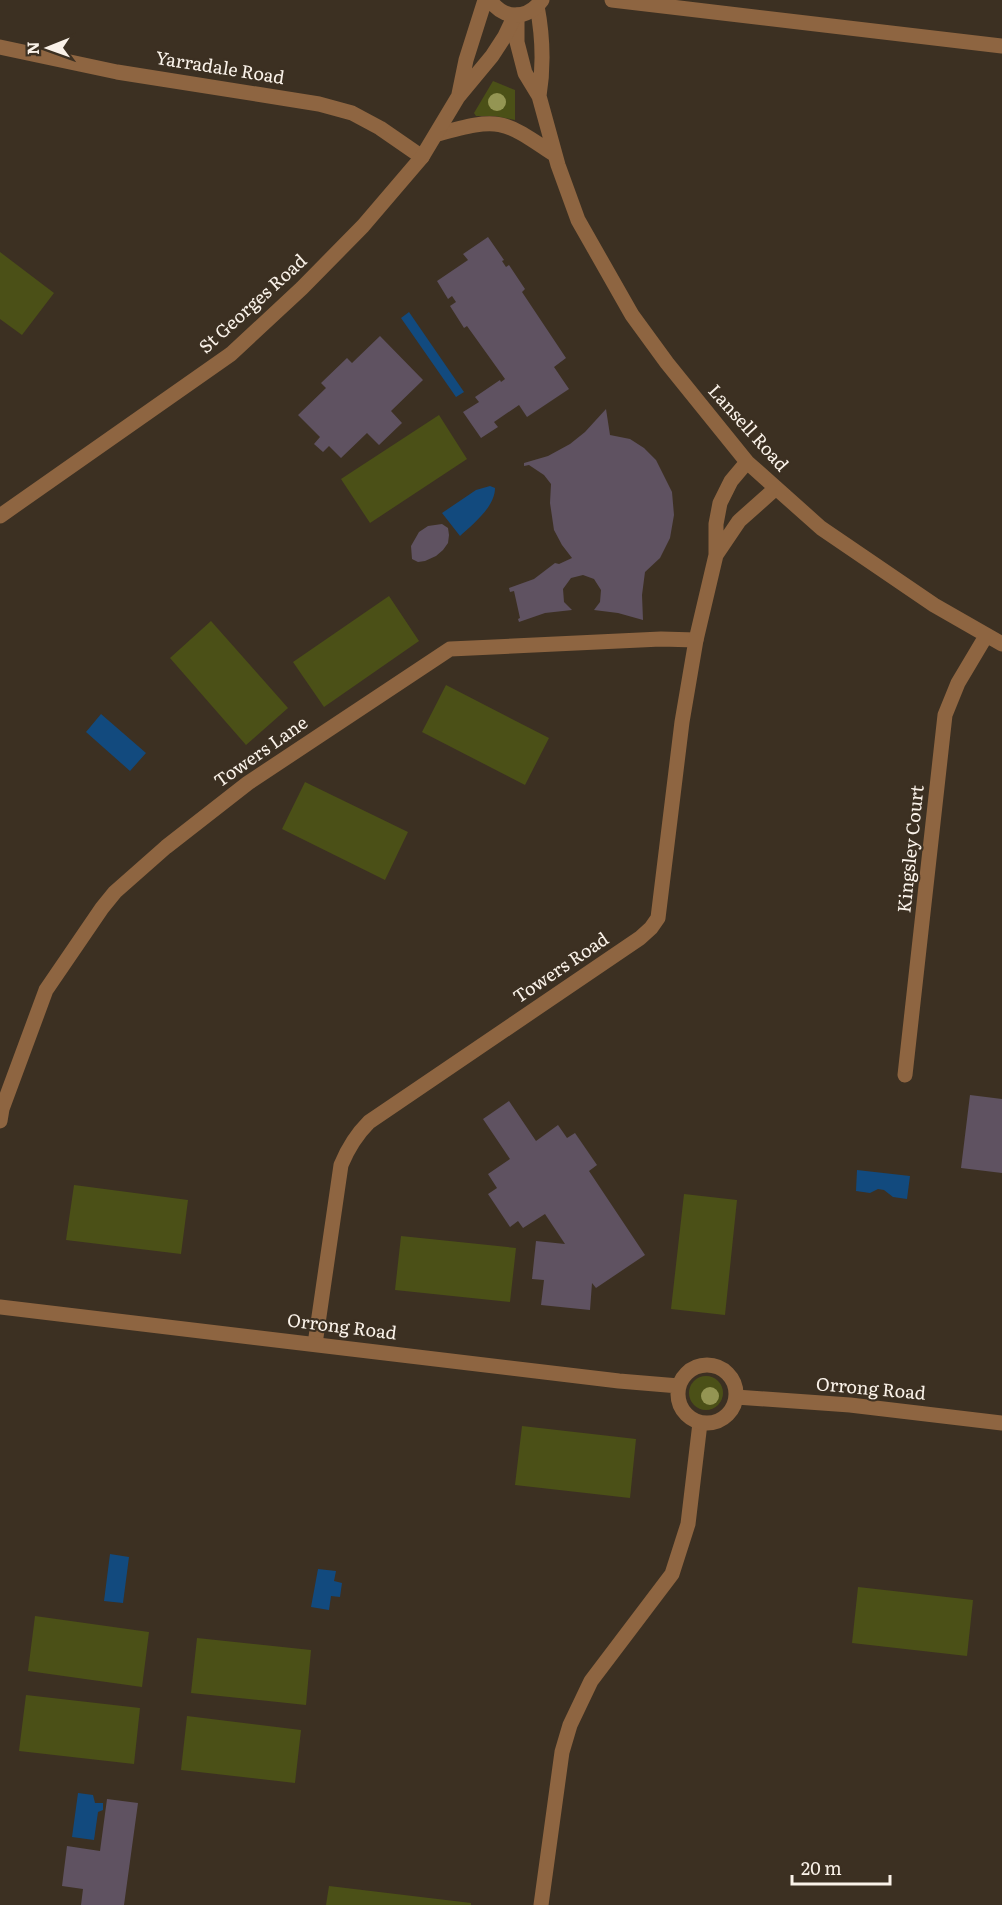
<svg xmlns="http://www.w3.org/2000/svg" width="1002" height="1905" font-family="Literata,serif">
<rect width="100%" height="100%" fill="#3c3022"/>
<path fill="#4b5017" d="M493,81L515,90V120L495,116H476L474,113Z
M0,252L54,293L22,335L0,319Z
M439,415L467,459L370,523L341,479Z
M389,596L419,641L324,707L293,662Z
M211,621L288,708L246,745L170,658Z
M446,685L549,738L525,785L422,732Z
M305,782L408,832L385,880L282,829Z
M74,1185L188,1200L181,1254L66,1240Z
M684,1194L737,1200L725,1315L671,1309Z
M401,1236L516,1248L510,1302L395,1290Z
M689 1393a17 17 0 1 1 34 0a17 17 0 1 1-34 0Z
M522,1426L636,1439L630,1498L515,1485Z
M858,1587L973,1600L967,1656L852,1643Z
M35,1616L149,1632L142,1687L28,1671Z
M197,1638L311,1650L306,1705L191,1693Z
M26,1695L140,1708L134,1764L19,1751Z
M187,1716L301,1730L295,1783L181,1770Z
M329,1886L471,1903V1905H326Z"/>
<path fill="#124a7e" d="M409,312L464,392L456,397L401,318Z
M490,486L495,488C495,507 473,524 460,536L442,513L476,490Z
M101,714L146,753L130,771L86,732Z
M857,1170L910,1176L907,1199L893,1197L884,1190L878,1189L870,1193L856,1191Z
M110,1554L129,1557L123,1603L104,1601Z
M318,1569L336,1571L334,1581L342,1583L340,1597L331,1596L329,1610L311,1607Z
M78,1793L93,1795L95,1803H103V1810L98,1812L94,1840L72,1837Z"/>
<path fill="#5f5261" d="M488,237L504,260L502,261L506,267L509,265L525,289L522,292L566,358L554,367L569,389L527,417L519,405L494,422L498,427L481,438L463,412L479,402L475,397L500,380L501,382L505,379L467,326L464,328L450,306L456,302L452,296L448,299L437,281L468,260L463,254Z
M380,336L423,380L391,411L402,423L379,445L367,433L341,458L329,446L323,452L314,444L320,437L298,415L326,388L321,383L347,358L352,363Z
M606,409L610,435L630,439L644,448L656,460L672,492L674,515L670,538L660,558L645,572L642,595L643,620L618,613L594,610L600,602L601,590L594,579L583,575L571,578L563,589L564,602L572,610L545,613L519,622L518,619L520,618L514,591L510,592L509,588L534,579L555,563L559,564L572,558L562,545L554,530L550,503L551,484L544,475L529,465L524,466V463L548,456L570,444L585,432Z
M442,524L448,528L449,535L448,543L443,550L436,556L425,561L418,562L412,559L411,546L419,532L428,526Z
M970,1095L1002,1099V1173L961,1168Z
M509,1101L536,1141L558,1125L567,1138L575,1133L597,1165L589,1171L645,1255L596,1288L592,1283L590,1310L541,1305L544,1280L532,1279L536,1241L565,1244L545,1214L523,1228L518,1221L510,1227L488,1194L497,1188L488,1174L510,1159L483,1119Z
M107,1799L138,1803L124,1905H81L83,1889L62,1886L67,1846L100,1851Z"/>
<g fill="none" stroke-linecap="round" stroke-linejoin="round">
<path stroke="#8e6541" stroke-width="15" d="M0,1121L2,1109L46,990L102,908L115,892L166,847L248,783L450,649L661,639L696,640"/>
<path stroke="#8e6541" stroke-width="15" d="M612,0L1002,46
M537,6C543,37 544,65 539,96
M517,15V42L525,73L539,96L558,165L578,220L632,315L667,363L747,462L821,528L934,605L1002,644
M0,47L117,72L319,104L352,113L380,128L422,157
M438,134C500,117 502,119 555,155
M716,555L739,521L776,488
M905,1075L945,715L958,683L986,636
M315,1344L341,1165C348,1148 356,1135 369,1122L640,938L651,928L658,918L682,722L696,640L716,555V524L720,503L731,481L747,462
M541,1905L562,1752L570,1725L591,1681L672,1574L688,1524L700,1423"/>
<path stroke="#8e6541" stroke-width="15" d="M490,0C504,20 527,20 542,0
M459,94L466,60L485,0
M0,516L231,354L302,288L363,226L422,157L458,97L492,56L505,36L515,15
M0,1307L619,1381L679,1386
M678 1394a29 29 0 1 1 58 0a29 29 0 1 1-58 0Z
M736,1397L850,1405L1002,1423"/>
</g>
<g fill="#949553">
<circle cx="497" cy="102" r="9"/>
<circle cx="710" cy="1396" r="9"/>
</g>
<g text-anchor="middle" stroke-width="4.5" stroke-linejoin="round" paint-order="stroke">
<g font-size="18" fill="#faf2e9" stroke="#3c3022">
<text transform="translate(220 68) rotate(9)" y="6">Yarradale Road</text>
<text transform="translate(253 304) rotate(-42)" y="6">St Georges Road</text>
<text transform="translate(748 428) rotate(48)" y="6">Lansell Road</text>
<text transform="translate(261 752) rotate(-35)" y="6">Towers Lane</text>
<text transform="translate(911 849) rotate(-84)" y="6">Kingsley Court</text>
<text transform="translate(561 968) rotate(-34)" y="6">Towers Road</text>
<text transform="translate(342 1327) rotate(7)" y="6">Orrong Road</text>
<text transform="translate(871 1389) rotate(5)" y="6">Orrong Road</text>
</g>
</g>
<g transform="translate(48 48) rotate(269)" stroke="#3c3022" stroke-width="4.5" paint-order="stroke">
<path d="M0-4.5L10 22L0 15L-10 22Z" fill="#faf2e9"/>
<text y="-9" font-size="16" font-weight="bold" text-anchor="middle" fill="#faf2e9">N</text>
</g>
<path d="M792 1875v9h98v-9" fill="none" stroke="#faf2e9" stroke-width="3"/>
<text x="801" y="1875" font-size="18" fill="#faf2e9" stroke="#3c3022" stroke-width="4.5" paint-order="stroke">20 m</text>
</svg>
